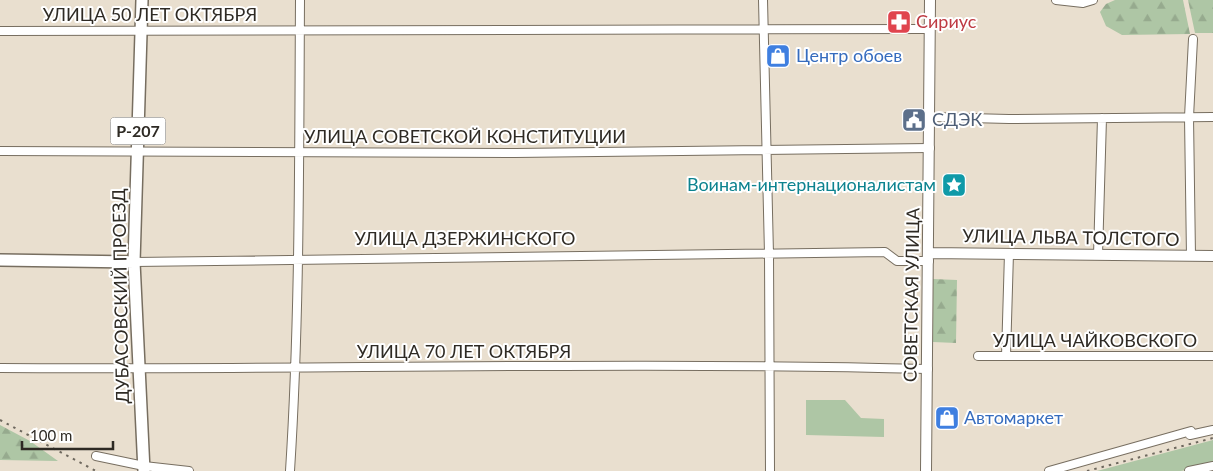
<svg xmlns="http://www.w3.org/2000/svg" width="1213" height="471" font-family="Lato,sans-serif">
<defs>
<pattern id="forest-firs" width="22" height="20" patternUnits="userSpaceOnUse" patternTransform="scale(1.25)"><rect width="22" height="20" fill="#aec6a5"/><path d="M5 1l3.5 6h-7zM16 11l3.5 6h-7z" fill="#96aa8e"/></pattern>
</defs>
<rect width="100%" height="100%" fill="#e9dfcf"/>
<path fill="#aec6a5" d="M806,400H845L861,418L884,419V437L806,435Z
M1213,440V464L1181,471H1097Z"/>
<path fill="url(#forest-firs)" d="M1115,0H1183L1190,34L1122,35L1106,26L1100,12L1106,4Z
M1188,0H1213V33H1195Z
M933,279L957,280L956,343L933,342Z
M0,425L30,441L58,461L0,460Z"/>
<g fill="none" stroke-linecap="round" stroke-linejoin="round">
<defs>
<path id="street" d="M763,0L769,254L770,471
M1056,0L1083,3L1093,0
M0,31L929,29
M930,117L1009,119L1213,117
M0,151L515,153L930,148
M1098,255L1102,118
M1191,256L1189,117L1193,39
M134,262L885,252L897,261H929
M978,356H1213
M1006,356L1009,253
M0,368C309,370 619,361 928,369
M96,456L144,466L189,471
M290,471C300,314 299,157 300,0
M1049,471L1191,431L1190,435L1213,430
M1189,471L1213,466"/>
<path id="secondary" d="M929,253L1213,256
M926,471L930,0"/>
<path id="primary" d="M142,0L134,262L144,471
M0,260L134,262"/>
</defs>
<use href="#street" stroke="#776e60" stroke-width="10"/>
<use href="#secondary" stroke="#776e60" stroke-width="12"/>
<use href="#primary" stroke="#776e60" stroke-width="14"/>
<use href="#street" stroke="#fff" stroke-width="8"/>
<use href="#secondary" stroke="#fff" stroke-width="10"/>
<use href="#primary" stroke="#fff" stroke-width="11"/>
<path stroke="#6e685e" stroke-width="2" stroke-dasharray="2.5 5" stroke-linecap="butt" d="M0,420L96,471
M1087,471L1213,438"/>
</g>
<defs>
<symbol id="pharmacy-square" viewBox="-11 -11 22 22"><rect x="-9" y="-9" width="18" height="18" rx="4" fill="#e0444e" stroke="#fff"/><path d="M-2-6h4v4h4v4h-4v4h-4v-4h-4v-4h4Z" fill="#fff"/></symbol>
<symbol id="shop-square" viewBox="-11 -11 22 22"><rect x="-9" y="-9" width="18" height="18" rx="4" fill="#3f7fe0" stroke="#fff"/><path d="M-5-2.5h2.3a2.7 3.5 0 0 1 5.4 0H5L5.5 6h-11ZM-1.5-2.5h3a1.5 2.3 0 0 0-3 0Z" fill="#fff"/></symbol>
<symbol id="civic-square" viewBox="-11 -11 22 22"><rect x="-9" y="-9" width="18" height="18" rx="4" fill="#5c6f8a" stroke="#fff"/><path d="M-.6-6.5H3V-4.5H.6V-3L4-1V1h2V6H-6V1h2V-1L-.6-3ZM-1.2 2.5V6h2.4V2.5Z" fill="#fff"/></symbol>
<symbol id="sight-square" viewBox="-11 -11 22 22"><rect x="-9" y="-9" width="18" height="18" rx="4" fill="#0f9aa8" stroke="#fff"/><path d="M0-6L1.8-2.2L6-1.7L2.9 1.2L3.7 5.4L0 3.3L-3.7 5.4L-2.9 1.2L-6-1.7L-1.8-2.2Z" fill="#fff"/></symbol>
</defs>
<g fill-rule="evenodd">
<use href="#pharmacy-square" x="885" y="8" width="28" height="28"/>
<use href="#shop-square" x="764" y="42" width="28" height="28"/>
<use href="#civic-square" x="900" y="106" width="28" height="28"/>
<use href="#sight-square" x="940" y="171" width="28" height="28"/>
<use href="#shop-square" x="933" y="404" width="28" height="28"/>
</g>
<g text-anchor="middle" stroke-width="4" stroke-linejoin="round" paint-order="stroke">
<rect fill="#fff" stroke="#6d6a66" stroke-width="1" x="110.5" y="117.5" width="55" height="27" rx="4"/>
<g font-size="16" font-weight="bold" fill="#2e2a24">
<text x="138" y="137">Р-207</text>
</g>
<g font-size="18" fill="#2e2a24" stroke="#fff">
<text x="150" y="21">УЛИЦА 50 ЛЕТ ОКТЯБРЯ</text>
<text x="465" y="143">УЛИЦА СОВЕТСКОЙ КОНСТИТУЦИИ</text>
<text transform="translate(1071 238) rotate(1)" y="6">УЛИЦА ЛЬВА ТОЛСТОГО</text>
<text x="465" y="245">УЛИЦА ДЗЕРЖИНСКОГО</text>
<text transform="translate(912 295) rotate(-89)" y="6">СОВЕТСКАЯ УЛИЦА</text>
<text transform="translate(121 296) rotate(-91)" y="6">ДУБАСОВСКИЙ ПРОЕЗД</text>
<text x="1095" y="347">УЛИЦА ЧАЙКОВСКОГО</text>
<text x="464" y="358">УЛИЦА 70 ЛЕТ ОКТЯБРЯ</text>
</g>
<g font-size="18" fill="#be3a42" stroke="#fff" text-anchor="start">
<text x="916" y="28">Сириус</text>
</g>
<g font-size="18" fill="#366cbe" stroke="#fff" text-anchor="start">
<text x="796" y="62">Центр обоев</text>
<text x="964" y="424">Автомаркет</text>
</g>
<g font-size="18" fill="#4e5e75" stroke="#fff" text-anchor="start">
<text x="932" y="126">СДЭК</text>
</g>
<g font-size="18" fill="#0d838f" stroke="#fff" text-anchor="end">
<text x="936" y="191">Воинам-интернационалистам</text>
</g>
</g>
<path d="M22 441v8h91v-8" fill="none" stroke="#2e2a24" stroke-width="2.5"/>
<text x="30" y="441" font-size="15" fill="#2e2a24" stroke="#ffffff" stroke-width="4" paint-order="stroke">100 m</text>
</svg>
